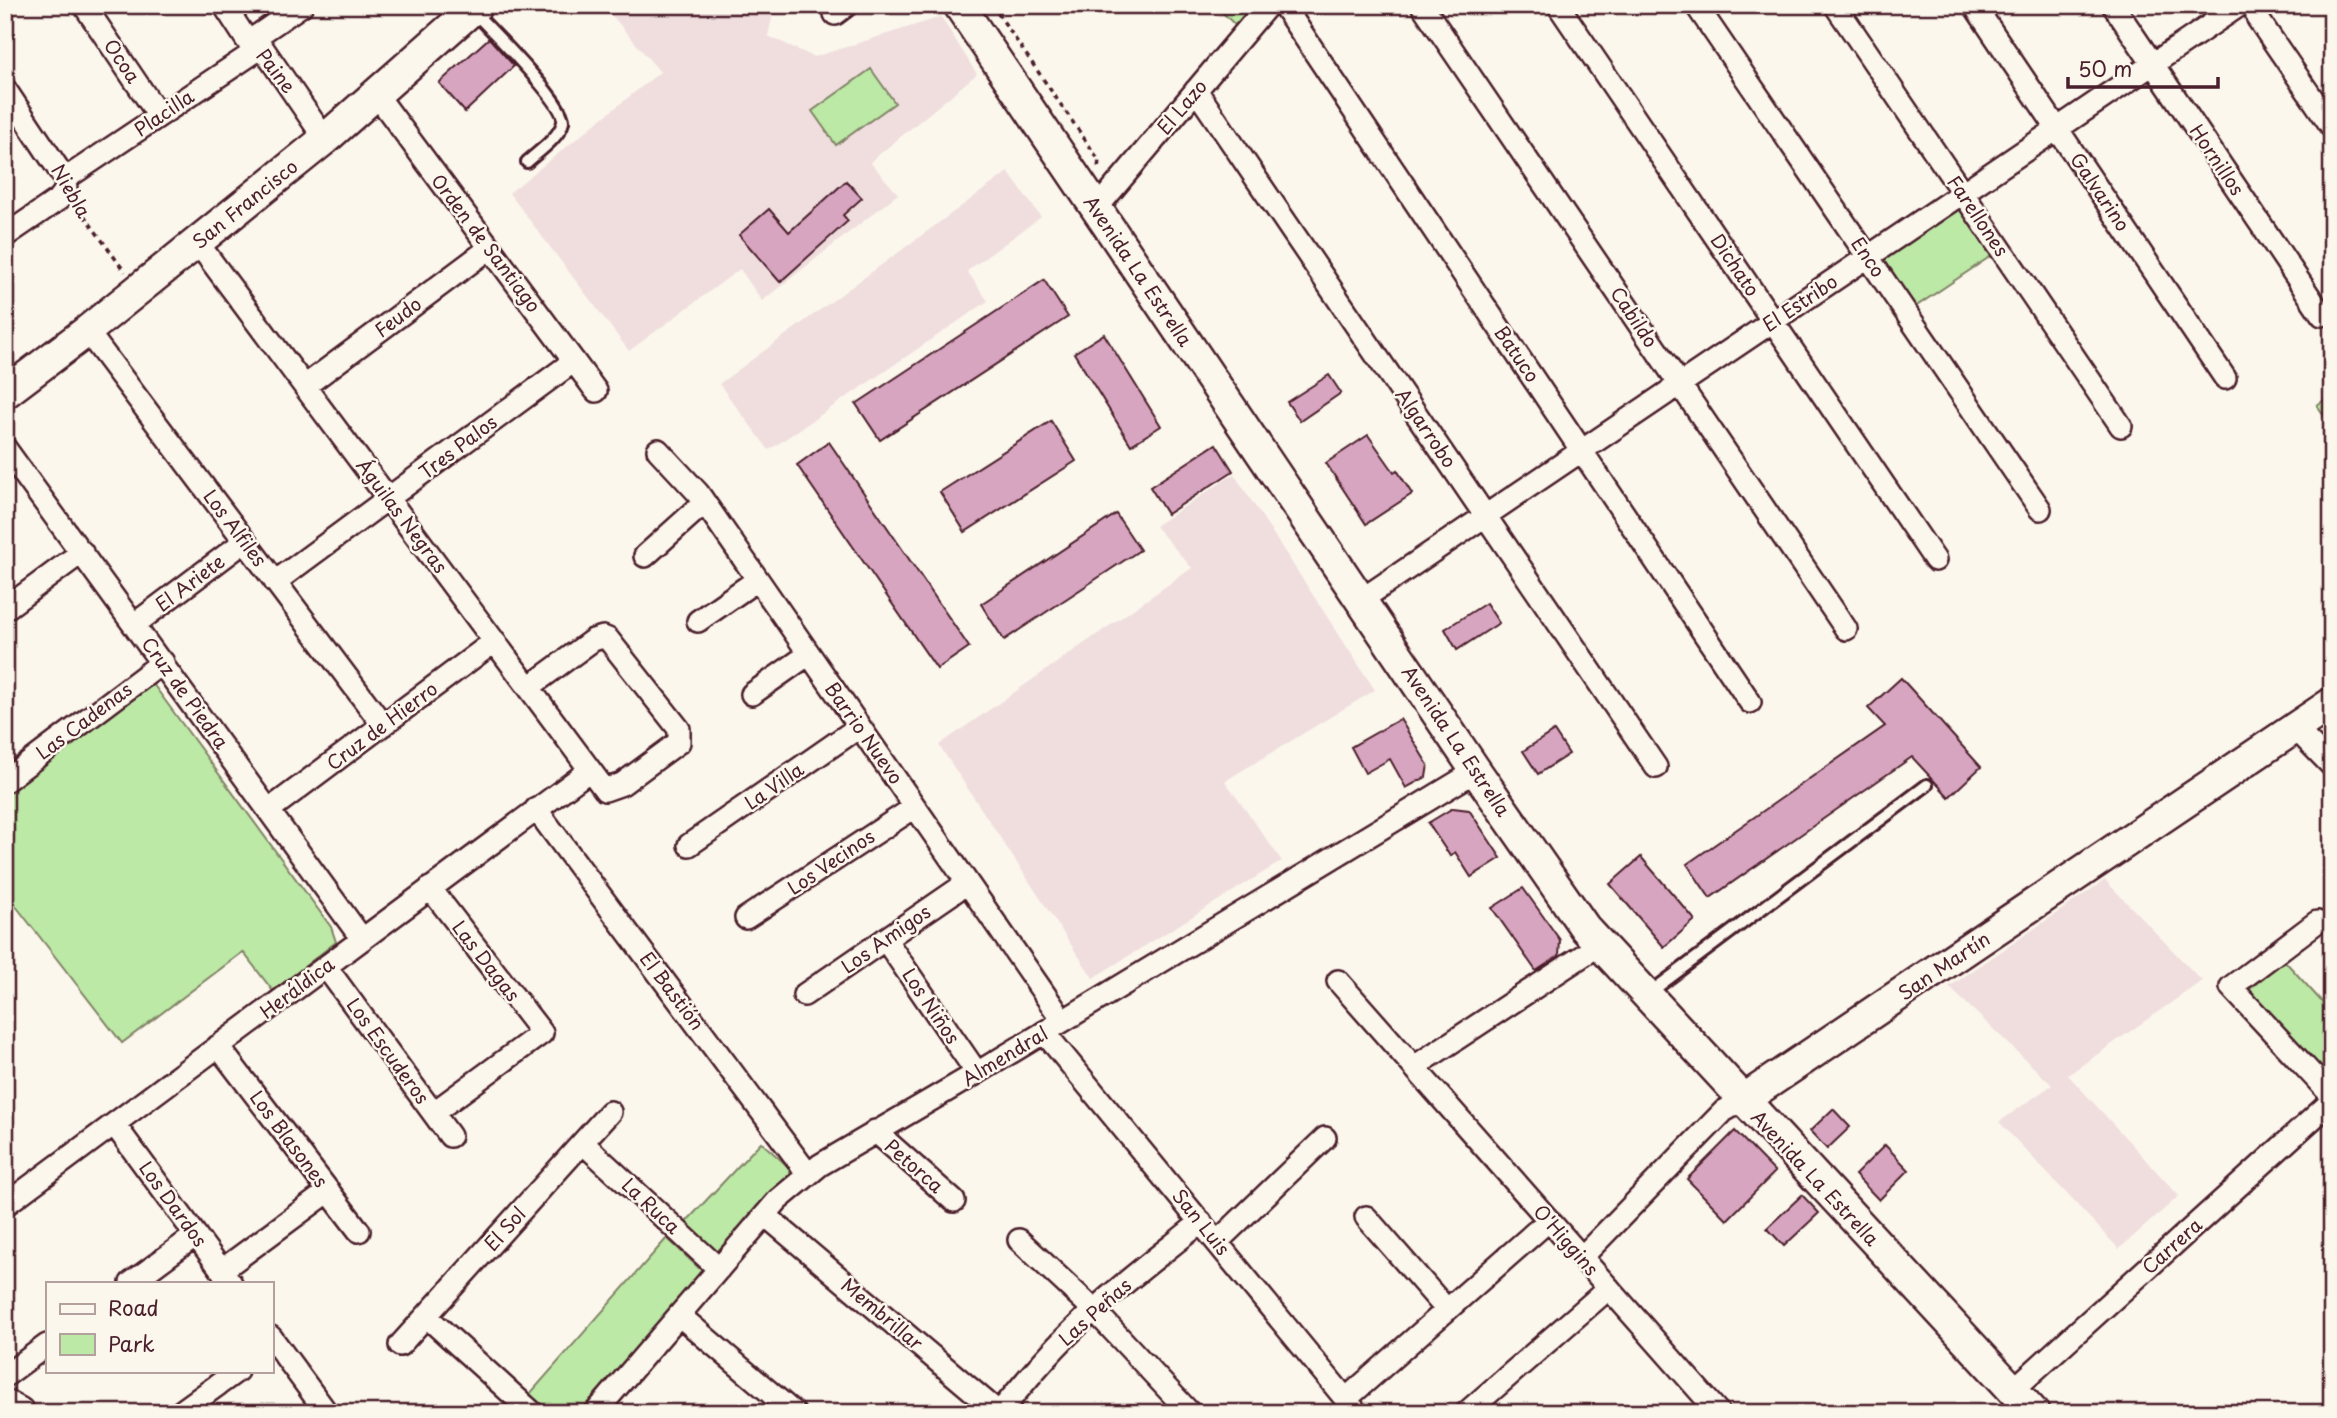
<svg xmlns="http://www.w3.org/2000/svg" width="2337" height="1418" font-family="'Playpen Sans',sans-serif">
<rect width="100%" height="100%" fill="#fbf7ec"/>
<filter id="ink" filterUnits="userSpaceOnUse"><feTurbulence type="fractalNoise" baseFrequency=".0143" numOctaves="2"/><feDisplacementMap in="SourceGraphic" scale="14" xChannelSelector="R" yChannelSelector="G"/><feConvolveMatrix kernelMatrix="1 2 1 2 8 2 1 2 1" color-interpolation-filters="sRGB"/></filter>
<g filter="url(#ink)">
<path fill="#f0dedf" d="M603,5H775L768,36L814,57L941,17L977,74L870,162L898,194L762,301L740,269L629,351L509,193L660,72Z
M1008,172L1041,217L967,271L988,301L769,450L719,384Z
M1234,474L1375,690L1225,781L1282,861L1093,978L939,745L1192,568L1155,526Z
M2105,880L2202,981L2068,1075L2179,1196L2119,1249L1999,1122L2052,1085L1949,987Z"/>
<path fill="#bce9a6" stroke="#838468" stroke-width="2" d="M1215,5H1259L1239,29Z
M871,69L895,103L836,145L812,111Z
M1960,209L1991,256L1915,307L1884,260Z
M2332,395V427L2317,405Z
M153,684L331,927L336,942L273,991L243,952L122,1043L5,892V795Z
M2283,959L2332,1013V1060L2319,1071L2248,991Z
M761,1142L793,1171L716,1253L685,1223Z
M667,1238L703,1272L579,1413H550L528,1396Z"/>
<path fill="#d8a5c0" stroke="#4a1f2b" stroke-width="2" d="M489,38L514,66L465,112L439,83Z
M846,181L862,198L843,215L848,221L780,282L739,235L769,209L789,232Z
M1044,280L1068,317L880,440L856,404Z
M1104,334L1161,426L1131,445L1074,353Z
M1329,375L1341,393L1300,421L1287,402Z
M1051,421L1076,461L965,532L940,492Z
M1368,435L1394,472L1397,470L1412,494L1366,524L1326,463Z
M829,442L969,647L937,669L797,465Z
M1216,444L1233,471L1167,514L1150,487Z
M1116,514L1140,550L1004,640L981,604Z
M1486,603L1499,623L1457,650L1445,629Z
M1901,678L1981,767L1949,797L1912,757L1710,898L1687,864L1885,726L1868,708Z
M1400,719L1428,765L1426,777L1406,788L1390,759L1365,773L1351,747Z
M1554,731L1569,754L1538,774L1523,751Z
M1453,808L1469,810L1501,858L1471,877L1455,852L1450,856L1428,823Z
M1641,857L1695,920L1664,947L1610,884Z
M1523,888L1560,940L1559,956L1536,971L1492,908Z
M1833,1109L1850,1127L1827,1149L1810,1131Z
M1735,1131L1775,1172L1727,1220L1687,1179Z
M1885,1145L1909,1170L1879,1200L1855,1175Z
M1802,1195L1819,1213L1784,1246L1767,1228Z"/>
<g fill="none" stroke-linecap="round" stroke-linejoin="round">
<defs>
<path id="lane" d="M472,10C488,27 566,104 563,122C560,137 538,152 527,162
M1648,994L1927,785"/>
<path id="street" d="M84,5L159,116
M224,5L248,42L262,47L325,139
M1283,5L1750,702
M1422,5L1846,629
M1558,5L1935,560
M1696,5L2040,509
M1835,5L2121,426
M1974,5L2225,378
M2113,5L2322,315
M2254,5L2258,19L2332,127
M835,14L847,5
M248,42L302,5
M5,89L65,179L66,190L59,199L5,236
M1196,90L1656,767
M376,94L596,391
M65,179L262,47
M1096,209L1268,5
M197,242L605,790L622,784L679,742V729L608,639L603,637L593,640L529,687
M87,331L383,725
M305,386L490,248
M5,448L362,939
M658,450L698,493L1063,1021
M645,556L704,503
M275,582L574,361
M1361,600L2240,5
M5,609L82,552
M698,621L757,580
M135,624L245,541
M752,694L809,654
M2295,728L2332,766
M5,781L163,662
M536,809L808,1174
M269,810L495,641
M689,845L859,727
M430,888L542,1033L433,1113
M746,918L915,807
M2317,922L2231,987L2332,1096
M885,939L977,1073
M326,967L450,1136
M1338,981L1719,1413
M804,995L967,883
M1044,1032L1357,1413
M218,1046L359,1231
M1414,1067L1599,945
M114,1124L231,1283
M875,1131L954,1201
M583,1143L719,1269
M5,1205L590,770
M765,1215L999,1413
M1366,1217L1447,1310
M1019,1240L1094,1310L1190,1413
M1217,1242L1325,1138
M1582,1257L1724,1111L1743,1100
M222,1270L329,1191
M131,1283L196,1235
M679,1315L794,1413
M426,1316L533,1413
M271,1337L327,1413
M400,1345L610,1112
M5,1376L47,1345
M2013,1390L2332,1101
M1346,1399L1549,1220
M179,1413L237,1371
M595,1413L778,1200L820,1165L977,1073L1476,771
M999,1413C1023,1384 1047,1355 1074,1329C1113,1290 1158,1257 1201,1222
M1466,1413L1609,1288"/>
<path id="secondary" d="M959,5L1476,771L1585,928L2034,1413
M5,393L87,331L325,139L477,5
M1743,1100L2332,703
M5,1405L19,1413"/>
</defs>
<use href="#lane" stroke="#4a1f2b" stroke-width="16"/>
<use href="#street" stroke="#4a1f2b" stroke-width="26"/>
<use href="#secondary" stroke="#4a1f2b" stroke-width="35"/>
<path stroke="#4a1f2b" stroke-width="3.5" stroke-dasharray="5 5" stroke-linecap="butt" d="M992,5L1099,160L1098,168
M78,207L125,272"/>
<use href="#lane" stroke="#fbf7ec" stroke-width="10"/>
<use href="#street" stroke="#fbf7ec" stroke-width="21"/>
<use href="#secondary" stroke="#fbf7ec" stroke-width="30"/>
</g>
</g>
<g text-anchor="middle" stroke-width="5" stroke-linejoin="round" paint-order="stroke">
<g font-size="19" fill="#4a1f2b" stroke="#fbf7ec">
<text transform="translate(122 61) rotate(56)" y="7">Ocoa</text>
<text transform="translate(276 71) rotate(52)" y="7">Paine</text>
<text transform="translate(1182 107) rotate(-50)" y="7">El Lazo</text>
<text transform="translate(164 113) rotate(-34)" y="7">Placilla</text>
<text transform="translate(2217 160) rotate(56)" y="7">Hornillos</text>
<text transform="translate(71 191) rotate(60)" y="7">Niebla</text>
<text transform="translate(2100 192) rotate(56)" y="7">Galvarino</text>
<text transform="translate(245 204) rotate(-39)" y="7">San Francisco</text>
<text transform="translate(1978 216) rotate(56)" y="7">Farellones</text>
<text transform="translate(486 243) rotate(53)" y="7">Orden de Santiago</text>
<text transform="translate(1868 257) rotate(56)" y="7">Enco</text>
<text transform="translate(1735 265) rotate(56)" y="7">Dichato</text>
<text transform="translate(1138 271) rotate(56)" y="7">Avenida La Estrella</text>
<text transform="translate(1800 303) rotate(-34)" y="7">El Estribo</text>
<text transform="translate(398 317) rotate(-37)" y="7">Feudo</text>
<text transform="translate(1634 317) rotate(56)" y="7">Cabildo</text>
<text transform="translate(1517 354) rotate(56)" y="7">Batuco</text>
<text transform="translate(1426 428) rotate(56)" y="7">Algarrobo</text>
<text transform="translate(458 447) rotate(-37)" y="7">Tres Palos</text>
<text transform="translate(402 516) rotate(53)" y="7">Águilas Negras</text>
<text transform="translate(235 528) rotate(53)" y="7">Los Alfiles</text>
<text transform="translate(190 583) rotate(-37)" y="7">El Ariete</text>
<text transform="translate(185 693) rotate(54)" y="7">Cruz de Piedra</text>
<text transform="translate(84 721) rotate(-37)" y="7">Las Cadenas</text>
<text transform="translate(382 726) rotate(-37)" y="7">Cruz de Hierro</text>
<text transform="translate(864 733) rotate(55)" y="7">Barrio Nuevo</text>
<text transform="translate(1456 741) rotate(56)" y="7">Avenida La Estrella</text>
<text transform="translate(774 786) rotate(-35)" y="7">La Villa</text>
<text transform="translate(831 862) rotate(-34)" y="7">Los Vecinos</text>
<text transform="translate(886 939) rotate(-35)" y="7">Los Amigos</text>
<text transform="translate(486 961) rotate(52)" y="7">Las Dagas</text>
<text transform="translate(1944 966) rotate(-34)" y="7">San Martín</text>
<text transform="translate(297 988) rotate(-37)" y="7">Heráldica</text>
<text transform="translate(672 991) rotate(53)" y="7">El Bastión</text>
<text transform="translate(931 1006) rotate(56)" y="7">Los Niños</text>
<text transform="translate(388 1051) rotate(54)" y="7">Los Escuderos</text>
<text transform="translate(1005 1056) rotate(-31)" y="7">Almendral</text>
<text transform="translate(289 1139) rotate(53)" y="7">Los Blasones</text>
<text transform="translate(914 1166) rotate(41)" y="7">Petorca</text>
<text transform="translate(1815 1178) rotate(47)" y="7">Avenida La Estrella</text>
<text transform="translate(173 1204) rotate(54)" y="7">Los Dardos</text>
<text transform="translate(651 1206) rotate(43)" y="7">La Ruca</text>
<text transform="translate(1201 1222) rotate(51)" y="7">San Luis</text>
<text transform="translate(505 1229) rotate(-48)" y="7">El Sol</text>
<text transform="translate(1566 1240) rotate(49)" y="7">O'Higgins</text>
<text transform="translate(2172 1246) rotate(-42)" y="7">Carrera</text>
<text transform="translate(1095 1312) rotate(-42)" y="7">Las Peñas</text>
<text transform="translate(882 1314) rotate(40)" y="7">Membrillar</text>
</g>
</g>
<rect width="2337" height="1418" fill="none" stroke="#fbf7ec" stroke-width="28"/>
<rect x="14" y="14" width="2309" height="1390" fill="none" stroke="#4a1f2b" stroke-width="2.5" filter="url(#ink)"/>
<rect x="46" y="1282" width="228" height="91" fill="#fbf7ec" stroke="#b4a19f" stroke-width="2"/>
<rect x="60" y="1304" width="35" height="10" fill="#fbf7ec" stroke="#b4a19f" stroke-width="2"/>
<text x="108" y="1316" font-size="21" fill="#4a1f2b">Road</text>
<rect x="60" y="1334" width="35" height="21" fill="#bce9a6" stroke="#b4a19f" stroke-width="2"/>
<text x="108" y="1352" font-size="21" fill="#4a1f2b">Park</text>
<path d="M2068 77v10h150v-10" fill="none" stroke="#4a1f2b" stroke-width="3.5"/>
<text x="2078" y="77" font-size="21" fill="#4a1f2b" stroke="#fbf7ec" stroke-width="5" paint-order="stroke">50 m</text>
</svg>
